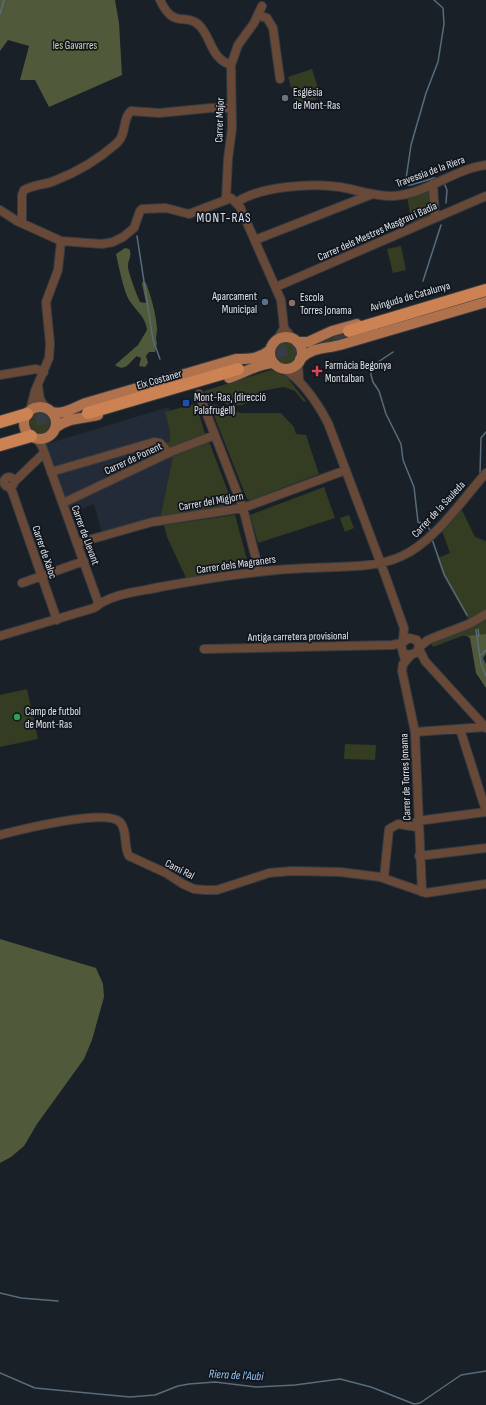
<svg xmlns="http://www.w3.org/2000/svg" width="486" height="1405" font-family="'Sofia Sans Condensed',sans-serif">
<rect width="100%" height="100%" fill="#1a2027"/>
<path fill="#222b37" d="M169,407L174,453L159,521L103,536L94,504L69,514L45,446L46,444Z"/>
<path fill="#343c21" d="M312,69L321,97L297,106L288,77Z
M430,189L431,216L412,224L407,197Z
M401,246L406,270L393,273L387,249Z
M348,329L351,338L309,348L308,345Z
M273 353a12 12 0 1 1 24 0a12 12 0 1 1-24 0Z
M271,370L286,376L306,401L304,402L295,391L284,387L261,391L251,401L242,405L231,406L213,398L207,397L204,391Z
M209,403L241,413H281L294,427L296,434L306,435L319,474L251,500L247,499Z
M194,404H196L205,434L168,449L164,443L170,442V431L165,412Z
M28 423a12 12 0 1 1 24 0a12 12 0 1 1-24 0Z
M207,442L210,444L233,505L232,507L160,518L173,456Z
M324,487L335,518L258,543L250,515Z
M460,506L475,537L486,541V611L474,618L429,636V634L468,619L444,577L437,558L450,553L441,528Z
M235,515L249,567L186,578L167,537L164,525Z
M349,515L354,528L345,532L340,518Z
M486,618V634L481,636H462L433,647L431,643Z
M27,689L38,739L0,747V695Z
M345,744L376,745L375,760L344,759Z"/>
<path fill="#505a3a" d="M0,0H115L119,23L122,75L49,107L35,80H20L29,46L8,40L0,51Z
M125,248L129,249C133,256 127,261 128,268C130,277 136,293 140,302L146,303L142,284L143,281L146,283C151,297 156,313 157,329C157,335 155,337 157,343L155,352H149L146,356L148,363L145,367L139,366L141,358L137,356C130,361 126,373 115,365L138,345L147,330C146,317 136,311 129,300C123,289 119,267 116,254Z
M486,634V654L483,658L486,664V688L476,673L470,638L467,636Z
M0,939L96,968L103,984L104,997L92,1040L84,1059L37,1124L24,1146L11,1157L0,1163Z"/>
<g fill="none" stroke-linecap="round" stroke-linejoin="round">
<path stroke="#586c7d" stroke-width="1.5" d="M434,0L443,8L444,24L438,62L426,93L411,145L406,179L408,185H411L434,178H440
M0,14L4,0
M444,183L447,190L446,203
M137,236L153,340L160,359
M423,281L441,225
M393,352L372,366L371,375L373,382L379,391L386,414L401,444L403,460L414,487L418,522L427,525L431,532
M480,474L481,438L486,432
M432,539L444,574L467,615
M478,629L479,636
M476,630L481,664L486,676
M480,656L486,650
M0,1293L21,1298L58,1301
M0,1373L35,1388L130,1397L155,1395L178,1386L189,1384L215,1382L257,1387L295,1385L340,1379L371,1387L414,1404L420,1403L461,1375L486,1371"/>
<path stroke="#383d44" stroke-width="12" stroke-dasharray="12 6" stroke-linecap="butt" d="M318,346L350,337
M258,358L312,342
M18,425L66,412"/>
<defs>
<path id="minor" d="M160,0C174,30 185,12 199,25C212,38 210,58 231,65
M258,15L267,18L273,28L280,79
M433,184L435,218
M226,199L228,159L232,128L231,65L238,45L254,23L262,6
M237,202C261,186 312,183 340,187C359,190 375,197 394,196C426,194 454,169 486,165
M0,210L17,221L61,241L102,244L113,242L123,237L134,228L140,211L142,209L166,208L189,214L231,198L240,207L281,300L284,328L277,340
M22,223V195L24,190C33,185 44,185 54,181C75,173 99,159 117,143C127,134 122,119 131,111L159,113L211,108H231
M255,240L370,195
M276,287L486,196
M284,328L293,339
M298,362L299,380
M284,369C304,382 317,402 328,423L384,572L404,628L403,641
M0,375L36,369L44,372
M38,386L40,399L46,409
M199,394L243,508L259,571
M30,411L35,391L49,358L50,344L46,302L58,270L61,241
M37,439L42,446L98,602L97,606
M51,472L154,442L160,443L169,453
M4 482a5 5 0 1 1 10 0a5 5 0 1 1-10 0Z
M14,482L44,453
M9,487L12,491L57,620
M63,503L173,451L215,435
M78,543L152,522L243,508L346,470
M22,583L84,561
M0,636L94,608C112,593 138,592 160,587C209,578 258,570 307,568C338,566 375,569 402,556C435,541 462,500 486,473
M419,647L428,640L469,624L486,614
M204,649L392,645L402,643
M419,649L425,661L486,728
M404,653L408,655L416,653L419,647L417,640L409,638L402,643C400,650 405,655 405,662
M411,655L403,664L402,671L415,732L422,892
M460,729L486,811
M415,732L485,727
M417,821L486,812
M0,835C19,830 106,808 120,822C128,831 123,846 129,856L166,873L183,884L194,889L205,890H217L269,873L291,871L340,872L380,877L426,893L486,884
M419,856L486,848
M384,878L389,829L398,824L417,827"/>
<path id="major" d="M270 353a16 16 0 1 1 32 0a16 16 0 1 1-32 0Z
M297,342H308L332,331L357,324
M300,359C312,347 325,349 340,345L486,302
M229,378C244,373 257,364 273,363
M24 423a16 16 0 1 1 32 0a16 16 0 1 1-32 0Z
M52,412C64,415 75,407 86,403L236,359C250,359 259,359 270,350
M55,428C69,417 83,419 98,415"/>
<path id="highway" d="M349,331L486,290
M88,413L238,369
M0,422L27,414
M0,445L31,436"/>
</defs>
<use href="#minor" stroke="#363b42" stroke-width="10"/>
<use href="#major" stroke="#363b42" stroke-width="12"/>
<use href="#highway" stroke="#363b42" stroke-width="14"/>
<use href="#minor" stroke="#684938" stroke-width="8"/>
<use href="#major" stroke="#b0724d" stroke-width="10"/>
<use href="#highway" stroke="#cd8254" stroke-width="12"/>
</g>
<circle fill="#6b7280" stroke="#11161e" stroke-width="1.5" cx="285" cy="98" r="4"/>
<circle fill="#5c6f8a" stroke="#11161e" stroke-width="1.5" cx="265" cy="302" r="4"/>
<circle fill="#8d6e63" stroke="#11161e" stroke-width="1.5" cx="292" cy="303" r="4"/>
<path fill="#e0444e" stroke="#11161e" stroke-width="1.5" d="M315 365h4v4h4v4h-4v4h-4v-4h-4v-4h4z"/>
<rect fill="#1a4fb4" stroke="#11161e" stroke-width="1.5" x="182" y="399" width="8" height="8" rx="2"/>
<circle fill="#2e9e5b" stroke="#11161e" stroke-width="1.5" cx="17" cy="717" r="4"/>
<g text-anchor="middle" stroke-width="3.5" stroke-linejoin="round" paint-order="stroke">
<g font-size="11" fill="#c9dca0" stroke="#11161e">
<text x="75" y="49">les Gavarres</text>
</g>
<g font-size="11" fill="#e0e4e9" stroke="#11161e" text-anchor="start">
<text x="293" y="96">Església<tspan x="293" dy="13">de Mont-Ras</tspan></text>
<text x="257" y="300" text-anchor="end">Aparcament<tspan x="257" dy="13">Municipal</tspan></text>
<text x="300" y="301">Escola<tspan x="300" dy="13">Torres Jonama</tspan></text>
<text x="325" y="369">Farmàcia Begonya<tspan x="325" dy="13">Montalban</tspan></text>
<text x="194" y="401">Mont-Ras, (direcció<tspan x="194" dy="13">Palafrugell)</tspan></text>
<text x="25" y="715">Camp de futbol<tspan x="25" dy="13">de Mont-Ras</tspan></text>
</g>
<g font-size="11" fill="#e0e4e9" stroke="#11161e">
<text transform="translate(219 120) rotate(-88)" y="4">Carrer Major</text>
<text transform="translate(430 171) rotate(-20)" y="4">Travessia de la Riera</text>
<text transform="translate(377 231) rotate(-24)" y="4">Carrer dels Mestres Masgrau i Badia</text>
<text transform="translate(410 296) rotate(-16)" y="4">Avinguda de Catalunya</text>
<text transform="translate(159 379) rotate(-16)" y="4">Eix Costaner</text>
<text transform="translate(133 458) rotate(-25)" y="4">Carrer de Ponent</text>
<text transform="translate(211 501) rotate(-10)" y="4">Carrer del Migjorn</text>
<text transform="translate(438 509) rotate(-47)" y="4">Carrer de la Sauleda</text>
<text transform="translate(86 535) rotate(70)" y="4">Carrer de Llevant</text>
<text transform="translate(45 552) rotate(71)" y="4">Carrer de Xaloc</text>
<text transform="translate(236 564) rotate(-8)" y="4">Carrer dels Magraners</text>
<text transform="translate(298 636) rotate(-1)" y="4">Antiga carretera provisional</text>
<text transform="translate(405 777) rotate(-92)" y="4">Carrer de Torres Jonama</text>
<text transform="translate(180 869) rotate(27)" y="4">Camí Ral</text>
</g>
<g font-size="12" font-style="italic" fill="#95c5f2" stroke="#11161e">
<text transform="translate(236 1375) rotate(3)" y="4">Riera de l'Aubi</text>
</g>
<g font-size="13" letter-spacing="1" fill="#dee5f0" stroke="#11161e">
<text x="224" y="222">MONT-RAS</text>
</g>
</g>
</svg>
